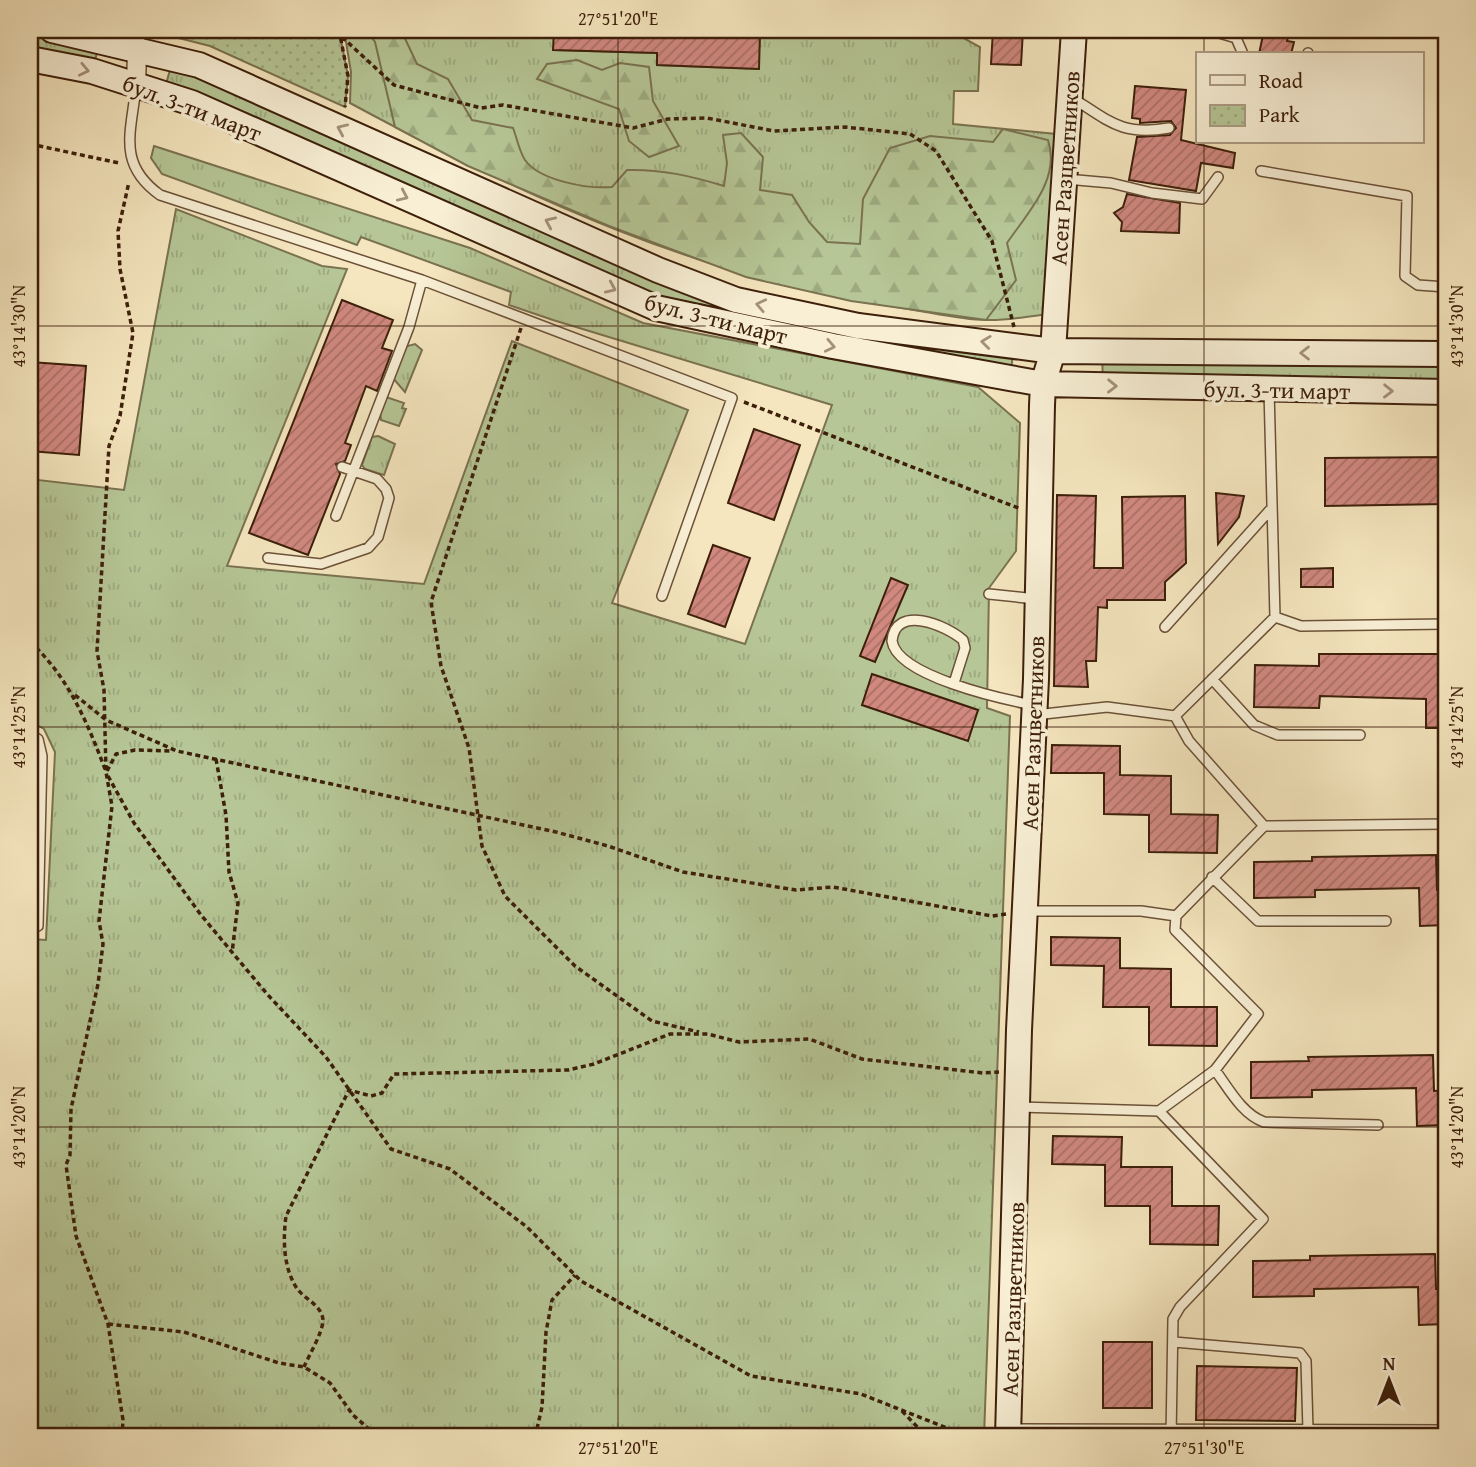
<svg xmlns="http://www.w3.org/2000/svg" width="1476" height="1467" font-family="'Gentium Book Plus',serif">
<defs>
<pattern id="grass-tufts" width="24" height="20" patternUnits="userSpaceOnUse" patternTransform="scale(1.75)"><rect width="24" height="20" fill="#b6c696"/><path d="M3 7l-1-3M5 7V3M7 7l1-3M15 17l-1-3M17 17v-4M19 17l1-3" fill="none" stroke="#9daa80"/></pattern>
<pattern id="forest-firs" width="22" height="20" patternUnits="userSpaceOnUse" patternTransform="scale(1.75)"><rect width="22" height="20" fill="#b6c696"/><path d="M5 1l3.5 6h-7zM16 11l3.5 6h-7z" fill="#9daa80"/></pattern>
<pattern id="park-dots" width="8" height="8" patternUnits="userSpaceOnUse" patternTransform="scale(1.75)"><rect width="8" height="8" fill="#b6c696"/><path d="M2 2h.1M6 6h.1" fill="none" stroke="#9daa80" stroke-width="1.8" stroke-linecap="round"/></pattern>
<pattern id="building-hatch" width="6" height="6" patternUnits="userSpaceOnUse" patternTransform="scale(1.75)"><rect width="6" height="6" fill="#d0887f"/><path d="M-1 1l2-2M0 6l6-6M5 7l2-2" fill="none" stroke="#aa6f66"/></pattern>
</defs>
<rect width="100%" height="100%" fill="#f5e6bf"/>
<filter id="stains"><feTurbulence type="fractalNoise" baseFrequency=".00286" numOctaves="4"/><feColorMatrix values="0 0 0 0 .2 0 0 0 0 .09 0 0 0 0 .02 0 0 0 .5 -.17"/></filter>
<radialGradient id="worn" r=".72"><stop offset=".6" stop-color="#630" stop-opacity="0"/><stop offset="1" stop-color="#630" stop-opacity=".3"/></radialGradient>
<path fill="url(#grass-tufts)" stroke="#7a7250" stroke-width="2" d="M30,30L100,42L92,71L30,59Z
M344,30L554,33V50L657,53V65L758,69L760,32L768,30H949L980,47L978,91H954L953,124L1056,134L1049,314C1029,316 1007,321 986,320C959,320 930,312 902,308C706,280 524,197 350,103L351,72Z
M173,59L736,300L1014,345L1010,379L656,308L163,95Z
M154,146L470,248L643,323L978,387L1020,423L1016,551L989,588L987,708L1010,716L984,1437H30V939L46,940L55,752L44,729L30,721V479L124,490L176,209L322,266L347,269L227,566L424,584L512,341L688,410L612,603L745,644L832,405L553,320L509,305L511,292L361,237L357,245L162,174L151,158Z
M415,344L422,350L405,392L392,377L404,347Z
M1102,351L1446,353V391L1103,386Z
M386,397L404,403L402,408L406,409L399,426L381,420L380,412Z
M378,436L395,444L384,475L365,469L362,465L372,437Z"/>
<path fill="url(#forest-firs)" stroke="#7a7250" stroke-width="2" d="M366,30H401L417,64L448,79L472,120L513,128C517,138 519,151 525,160C540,181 588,189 612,187L627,170C661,169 691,176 724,186L727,163L723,135L741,133L763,157L760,190L792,195L809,222L827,242L860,244L863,199L890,148L930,136L993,142L1003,129L1048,140C1061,179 1028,212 1007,243L1016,280L986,320L851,301L746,277L609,226L468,166L395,127L375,42Z
M577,60L602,70L620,63L649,67L653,101L679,146L649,157L629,141L619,109L537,79L547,64Z"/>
<path fill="url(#park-dots)" stroke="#7a7250" stroke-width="2" d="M147,30H339L348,76L345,107L210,46Z"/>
<path fill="url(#building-hatch)" stroke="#3d1f0a" stroke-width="2" d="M554,30L760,32L759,69L657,65V53L553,50Z
M993,30H1023L1021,65L991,64Z
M1264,30H1290L1287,41L1294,42L1291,54H1259Z
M1135,86L1186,90L1181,140L1235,153L1233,168L1201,163L1196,191L1129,180L1137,137L1170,135L1176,128L1171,121L1140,123V119L1132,118Z
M1127,194L1180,203L1179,233L1121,231L1122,222L1114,213L1123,207Z
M342,300L393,320L382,348L392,351L377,391L366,386L345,443L351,445L345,461L336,464L340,474L308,555L249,533Z
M30,362L86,366L79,455L30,451Z
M754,429L800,445L774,520L728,503Z
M1446,457V504L1325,506V458Z
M1216,493L1244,496L1239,517L1218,544Z
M1057,495L1096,496L1094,568H1123L1122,497L1185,496L1186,563L1165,582V600H1107V608L1098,607L1096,661H1086L1088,687L1054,686Z
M713,545L750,558L725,627L688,614Z
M1333,568V587H1301V569Z
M891,578L908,585L875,662L860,656Z
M1319,654H1441L1446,688V728H1426V699L1320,696L1319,708L1254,707L1255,665L1319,666Z
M872,674L978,710L968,741L862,705Z
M1052,745L1120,746V775L1171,776V814L1218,815L1217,853L1149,852V815L1104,814V773H1051Z
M1436,855L1437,890H1446V925L1420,926L1419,888L1315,890V897L1254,898V862L1312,861V857Z
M1051,937L1120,938V968L1171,969V1007H1217V1046L1149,1045V1007H1103L1104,966L1051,965Z
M1433,1055L1434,1091L1446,1090V1125L1417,1126L1416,1088L1312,1090V1097L1251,1098V1062L1309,1061L1308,1057Z
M1053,1136L1122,1137L1121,1167H1172V1206H1219L1218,1245L1150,1244V1206H1105V1165L1052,1164Z
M1435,1254L1436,1289H1446V1324L1419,1325L1418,1287L1314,1289V1296L1253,1297V1261L1310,1260V1256Z
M1103,1342H1152V1408H1103Z
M1197,1366L1297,1368L1295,1421L1196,1420Z"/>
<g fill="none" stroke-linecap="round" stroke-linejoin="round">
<defs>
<path id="lane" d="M1209,30L1236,38L1243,54
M1308,54V53
M136,87C131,133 117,164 160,195L422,280L732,398L662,596
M1074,99C1110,122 1123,136 1169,128
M1261,171L1407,196L1405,276L1418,285L1446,287
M1066,179L1111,183L1152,193L1202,199L1218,177
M1269,390L1275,617L1301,626L1446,624
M336,516L409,327L422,280
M268,558L321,564L368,548L378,537L389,498L386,489L377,479L342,467
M989,594L1036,599
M1165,627L1270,510
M1212,679L1254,725L1278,735H1360
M954,683L965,648L963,640C946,625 895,604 892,641C897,676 1002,699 1033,705
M1035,715L1107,707L1175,716
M1175,716L1189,741L1264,826L1446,824
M1175,716L1275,617
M30,735L38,739L42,756L38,926L30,925
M1212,877L1258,921H1386
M1028,911H1141L1176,916
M1215,1070C1229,1089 1242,1114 1264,1122L1378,1125
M1019,1107L1159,1111L1215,1070L1258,1014L1175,930L1176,916L1264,826
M1159,1111L1263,1219L1180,1307L1173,1319L1171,1437
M1174,1342L1300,1353L1306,1361L1308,1430
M1011,1429L1446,1430"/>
<path id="street" d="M133,30L137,51L136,87"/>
<path id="secondary" d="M52,30L199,65L658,270L736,300L858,326L1053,351L1446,354
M30,59L92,71L192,103L656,308L833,346L1043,384L1446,392
M1008,1437L1019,1030L1036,679L1042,405L1043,384L1053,351L1074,30"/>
</defs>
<use href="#lane" stroke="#6b5137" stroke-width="12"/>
<use href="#street" stroke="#6b5137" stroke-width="21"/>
<use href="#secondary" stroke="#3d1f0a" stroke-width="28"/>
<path stroke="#3d1f0a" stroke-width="3.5" stroke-dasharray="5 3.5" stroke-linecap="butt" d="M339,30L348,76L345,107
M172,36L180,30
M342,37L394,85L481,108L503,105L633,128L668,119L707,118L774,131L845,127L910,134L936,151L992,241L1014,327
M30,144L119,163
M521,328L431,602L441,666L469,748L482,846L505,896L575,966L652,1021L699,1032
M744,402L1021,509
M30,642C68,676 87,722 105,769
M75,695L106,720L177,751L556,832L608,846L683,872L796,890L833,887L992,916L1006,914
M216,759L226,815L229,872L238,903L232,953
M107,771L116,754L135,750L173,751
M108,776L134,823L201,915L267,994L326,1057L391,1149L450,1169L527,1227L581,1281L751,1376L861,1394L947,1428L987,1436
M108,1324L184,1332L279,1363L304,1367L330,1383L353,1415L378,1437
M304,1367C309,1355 322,1334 323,1321C323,1305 303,1299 296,1287C283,1266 283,1239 286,1216L349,1090L371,1096L382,1093L394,1074L568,1070L594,1064L670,1034H708L739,1042L809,1039L862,1059L983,1073L999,1072
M902,1411L927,1437
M122,1437L123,1420L108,1324L76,1236L66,1165L70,1155L71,1109L98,984L103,944L99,921L112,806L106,772L104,690L97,651L109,446L120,416L133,333L120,269L118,231L129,182
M535,1437L542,1407L546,1332L552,1300L575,1275"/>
<use href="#lane" stroke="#f8efd5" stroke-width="9"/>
<use href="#street" stroke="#f8efd5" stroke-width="18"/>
<use href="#secondary" stroke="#f8efd5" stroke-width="24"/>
</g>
<defs><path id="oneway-chevron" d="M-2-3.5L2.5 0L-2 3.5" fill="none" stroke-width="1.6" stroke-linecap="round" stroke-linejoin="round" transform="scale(1.75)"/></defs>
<g stroke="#a4917a">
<use href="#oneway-chevron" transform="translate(84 70) rotate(12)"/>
<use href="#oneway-chevron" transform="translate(342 129) rotate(-156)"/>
<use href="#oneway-chevron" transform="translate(403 196) rotate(24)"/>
<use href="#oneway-chevron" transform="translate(550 222) rotate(-156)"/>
<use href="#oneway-chevron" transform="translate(611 288) rotate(24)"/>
<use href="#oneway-chevron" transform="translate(761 305) rotate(-168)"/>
<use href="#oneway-chevron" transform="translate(986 342) rotate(-173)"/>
<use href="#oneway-chevron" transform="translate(830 346) rotate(12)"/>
<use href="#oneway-chevron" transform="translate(1305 353) rotate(-180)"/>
<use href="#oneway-chevron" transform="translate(1112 386) rotate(1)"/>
<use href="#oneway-chevron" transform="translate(1388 391) rotate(1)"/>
</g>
<path fill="none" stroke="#3d1f0a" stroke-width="2" stroke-opacity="0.45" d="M32,30V1437M618,30V1437M1204,30V54M1204,142V1437M30,326H1446M30,727H1446M30,1127H1446"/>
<g text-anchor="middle" stroke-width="7" stroke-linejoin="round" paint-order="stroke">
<g font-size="23" fill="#3d1f0a" stroke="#f8efd5">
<text transform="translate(192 108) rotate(21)" y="8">бул. 3-ти март</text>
<text transform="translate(1065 168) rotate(-86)" y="8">Асен Разцветников</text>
<text transform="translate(716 319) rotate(14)" y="8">бул. 3-ти март</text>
<text transform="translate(1277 390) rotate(1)" y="8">бул. 3-ти март</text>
<text transform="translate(1033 733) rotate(-88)" y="8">Асен Разцветников</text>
<text transform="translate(1013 1299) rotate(-88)" y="8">Асен Разцветников</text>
</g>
</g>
<rect width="1476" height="1467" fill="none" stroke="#f5e6bf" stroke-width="77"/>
<rect x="1196" y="52" width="228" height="91" fill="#f8efd5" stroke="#ad9c84" stroke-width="2"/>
<rect x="1210" y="75" width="35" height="10" fill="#f8efd5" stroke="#ad9c84" stroke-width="2"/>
<text x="1259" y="88" font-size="21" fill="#3d1f0a">Road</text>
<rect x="1210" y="105" width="35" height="21" fill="url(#park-dots)" stroke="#ad9c84" stroke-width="2"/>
<text x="1259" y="122" font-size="21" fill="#3d1f0a">Park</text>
<g transform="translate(1389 1380)" stroke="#f8efd5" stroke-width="5" paint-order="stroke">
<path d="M0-5L12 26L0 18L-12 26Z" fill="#3d1f0a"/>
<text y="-10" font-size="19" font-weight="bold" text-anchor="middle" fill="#3d1f0a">N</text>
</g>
<rect x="38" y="38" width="1400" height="1390" fill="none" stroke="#3d1f0a" stroke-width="2.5"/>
<g font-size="18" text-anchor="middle" fill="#3d1f0a">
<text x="618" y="25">27°51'20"E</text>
<text transform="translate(19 326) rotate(-90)" y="6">43°14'30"N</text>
<text transform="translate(1457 326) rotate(-90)" y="6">43°14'30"N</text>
<text transform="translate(19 727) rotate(-90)" y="6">43°14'25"N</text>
<text transform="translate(1457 727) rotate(-90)" y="6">43°14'25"N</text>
<text transform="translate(19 1127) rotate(-90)" y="6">43°14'20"N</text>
<text transform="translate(1457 1127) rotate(-90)" y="6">43°14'20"N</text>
<text x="618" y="1454">27°51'20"E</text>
<text x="1204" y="1454">27°51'30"E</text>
</g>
<rect width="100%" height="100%" filter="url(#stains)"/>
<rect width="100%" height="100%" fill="url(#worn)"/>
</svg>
